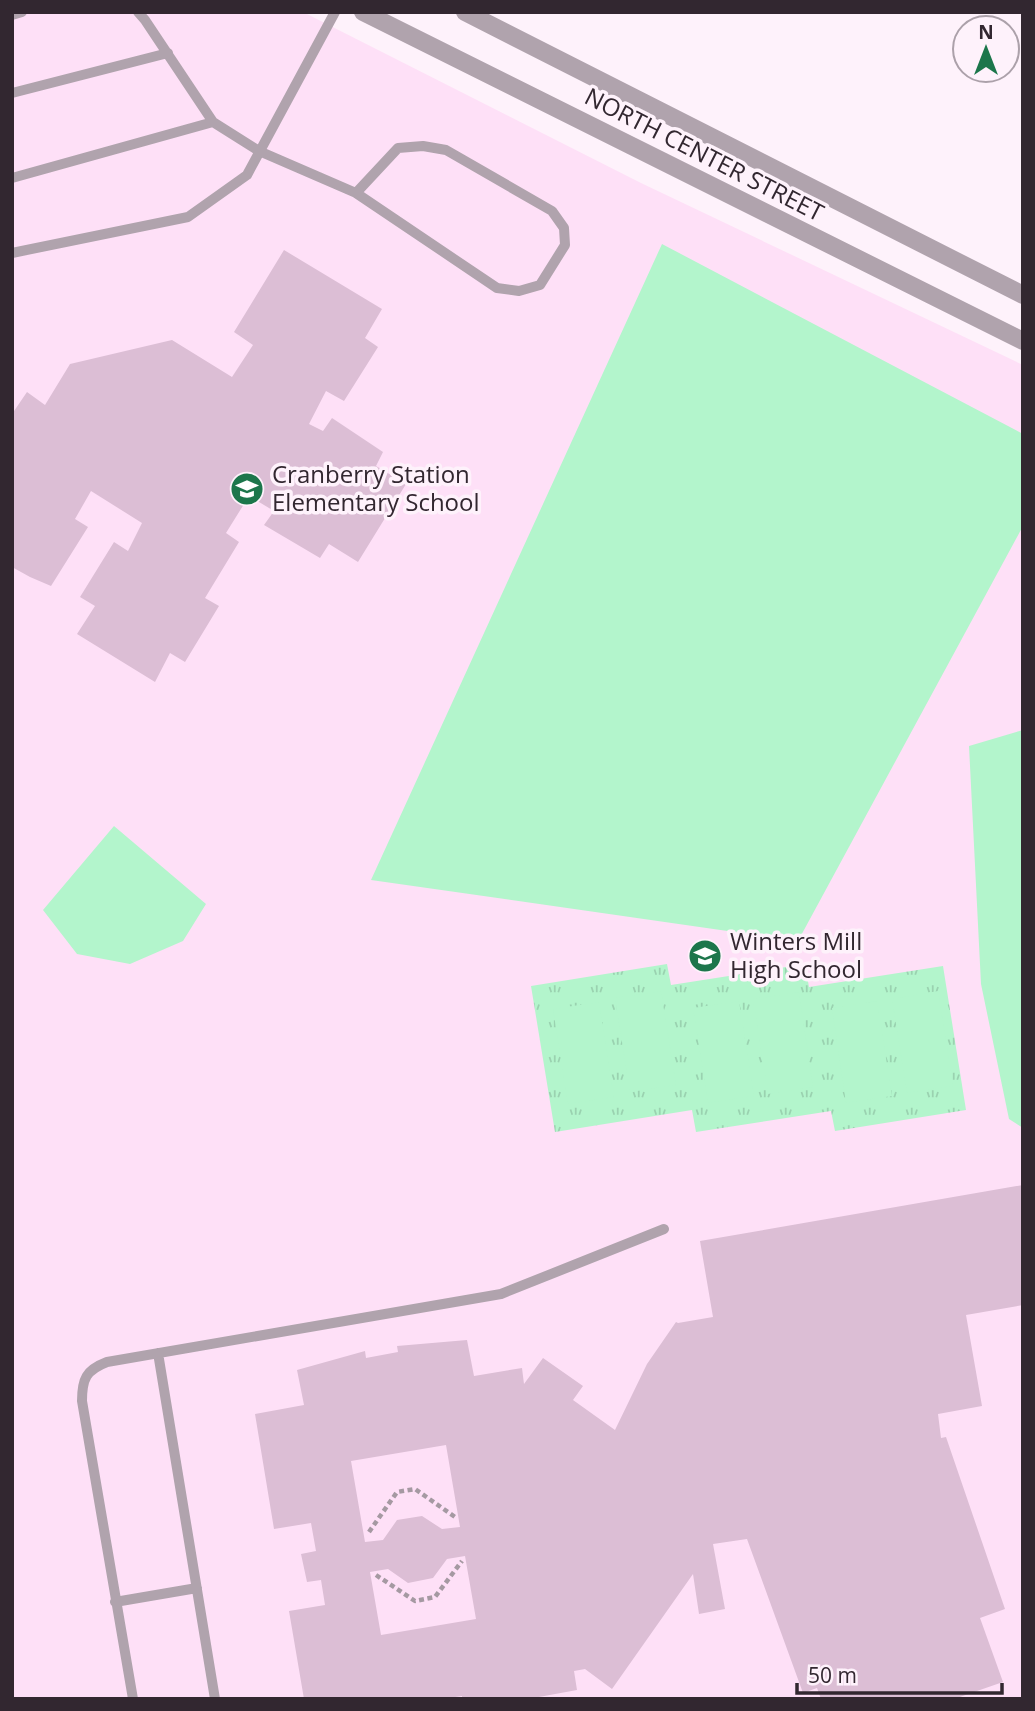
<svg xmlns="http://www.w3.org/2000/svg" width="1035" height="1711" font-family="'Open Sans',sans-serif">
<defs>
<pattern id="park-tufts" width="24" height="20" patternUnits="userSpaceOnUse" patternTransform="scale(1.75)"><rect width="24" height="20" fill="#b3f5cc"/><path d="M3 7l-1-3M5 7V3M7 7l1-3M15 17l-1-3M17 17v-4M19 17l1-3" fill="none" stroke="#9ad2b0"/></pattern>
</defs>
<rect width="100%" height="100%" fill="#fef2fb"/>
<path fill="#fee0f7" d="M12,12H303L641,183L1023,365V1699H12Z"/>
<path fill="url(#park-tufts)" d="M667,964L671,985L805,964L809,987L943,966L966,1110L835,1131L831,1111L696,1132L692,1110L555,1132L531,986Z"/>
<path fill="#b3f5cc" d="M662,244L1023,434V526L798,941L371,880Z
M1023,730V1128L1009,1119L981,984L969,746Z
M114,826L206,904L183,941L130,964L77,954L43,910Z
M661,991L676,1085L630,1092L615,998Z
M938,991L953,1086L907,1093L892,999Z
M799,992L813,1087L768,1094L753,999Z
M739,1001L754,1096L708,1103L693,1008Z
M877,1001L892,1096L846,1103L832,1008Z
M599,1002L614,1097L568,1104L553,1009Z"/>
<path fill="#dcbed5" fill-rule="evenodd" d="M284,250L382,309L365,338L378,347L344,401L326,391L309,424L323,431L332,418L383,452L376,466L406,484L358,562L329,544L320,558L264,525L274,511L249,496L226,533L239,542L205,598L219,606L185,662L170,653L155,682L77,634L95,606L80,597L114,542L128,551L142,523L91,491L75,519L88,527L51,586L30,577L12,567V414L27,392L45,405L70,364L172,340L232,377L253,345L234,332Z
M1023,1185V1305L966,1315L982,1406L938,1414L941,1438L946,1437L1005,1609L980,1618L1003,1682L954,1699H821L817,1688L803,1693L747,1539L713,1544L725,1609L699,1614L693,1574L612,1689L585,1669L574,1671L577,1690L528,1699H462V1696L442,1699H304L289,1611L325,1605L321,1580L307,1582L301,1554L316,1551L311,1523L274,1529L255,1414L304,1405L297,1370L365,1351L366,1358L398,1352L397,1346L467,1340L474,1376L522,1368L524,1384L543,1358L583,1386L573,1400L615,1430L647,1364L676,1322L678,1323L713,1317L700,1241ZM446,1445L460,1527L442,1529L422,1516L397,1520L383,1540L365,1542L351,1461ZM465,1556L476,1619L381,1635L370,1572L388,1569L408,1583L433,1578L447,1559Z"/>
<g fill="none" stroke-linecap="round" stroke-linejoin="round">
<path stroke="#a599a2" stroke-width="4.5" stroke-dasharray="5 3.5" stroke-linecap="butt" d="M369,1532L397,1492L415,1489L455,1517
M376,1575L415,1601L435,1597L462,1561"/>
<path stroke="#b0a3ad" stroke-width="10" d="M138,12L145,20L213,122L259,151L356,193L497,288L519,291L540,285L565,245L564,228L552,211L446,150L423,146L398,148L356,193
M12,15L22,12
M12,93L168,53
M12,178L213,122
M12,253L188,217L247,175L335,12
M158,1353L215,1699
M115,1602L197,1588
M133,1699L82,1401C82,1379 86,1370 107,1362L501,1294L664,1229"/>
<path stroke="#b0a3ad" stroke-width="18" d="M363,12L1023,341
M465,12L1023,295"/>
</g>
<defs>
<symbol id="school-disc" viewBox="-11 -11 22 22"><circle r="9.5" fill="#1c764b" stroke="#fef2fb"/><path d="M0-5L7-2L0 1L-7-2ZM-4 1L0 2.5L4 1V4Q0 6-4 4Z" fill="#fff"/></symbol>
</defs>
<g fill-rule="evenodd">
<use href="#school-disc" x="228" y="470" width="38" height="38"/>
<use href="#school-disc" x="686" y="937" width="38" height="38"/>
</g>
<g text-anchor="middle" stroke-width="7" stroke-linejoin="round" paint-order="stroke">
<g font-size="24" fill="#322730" stroke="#fef2fb">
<text transform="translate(704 155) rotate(27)" y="8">NORTH CENTER STREET</text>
</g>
<g font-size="24" fill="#322730" stroke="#fef2fb" text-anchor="start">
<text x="272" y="483">Cranberry Station<tspan x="272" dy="28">Elementary School</tspan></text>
<text x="730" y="950">Winters Mill<tspan x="730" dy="28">High School</tspan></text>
</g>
</g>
<rect width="1035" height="1711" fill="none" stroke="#322730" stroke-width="28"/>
<g transform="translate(986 49)"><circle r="33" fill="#fef2fb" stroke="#aca1aa" stroke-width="2"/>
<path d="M0-5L12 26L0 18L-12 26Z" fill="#1c764b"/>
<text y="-10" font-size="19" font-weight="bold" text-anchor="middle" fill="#322730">N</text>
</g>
<path d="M797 1683v10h205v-10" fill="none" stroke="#322730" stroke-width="3.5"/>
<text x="808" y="1683" font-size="21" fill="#322730" stroke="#fef2fb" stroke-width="5" paint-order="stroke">50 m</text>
</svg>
